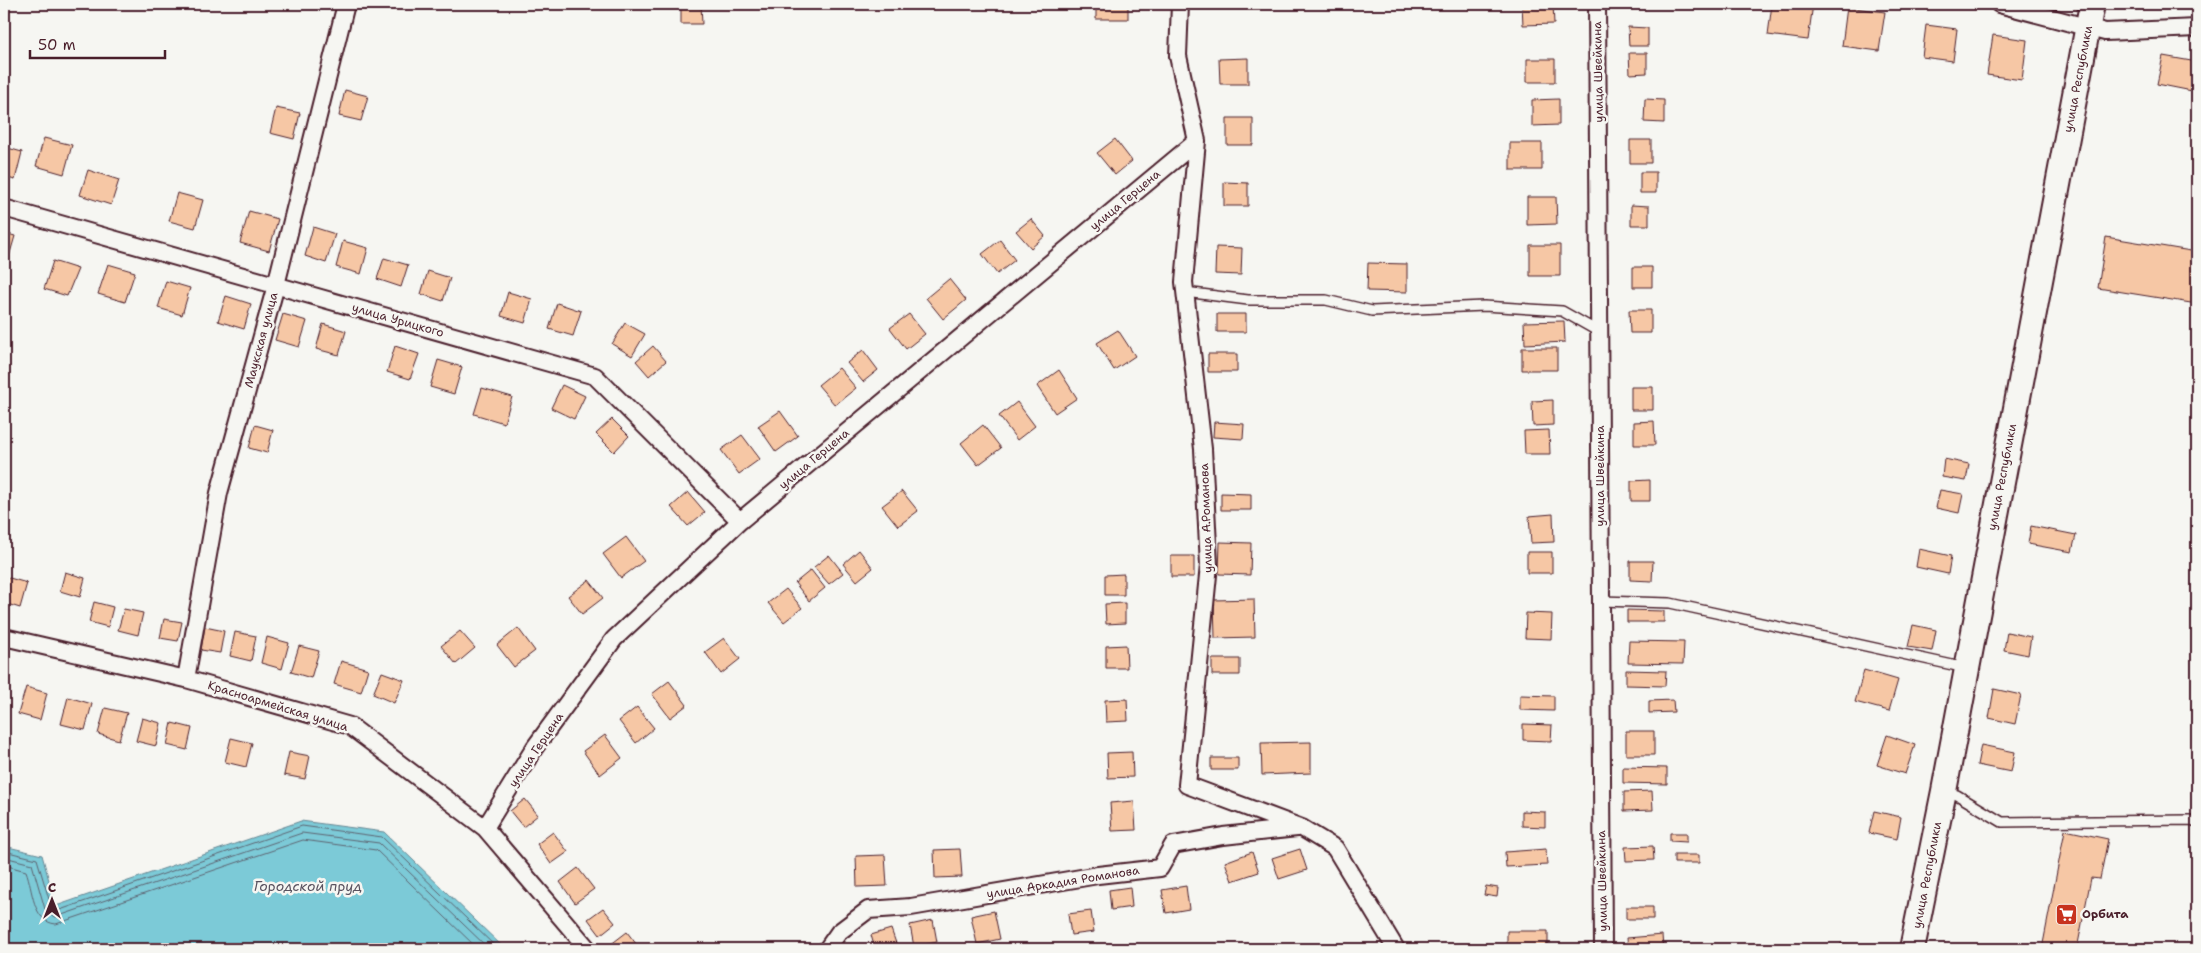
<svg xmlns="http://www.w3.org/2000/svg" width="2201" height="953" font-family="'Shantell Sans',sans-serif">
<rect width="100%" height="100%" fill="#f6f6f2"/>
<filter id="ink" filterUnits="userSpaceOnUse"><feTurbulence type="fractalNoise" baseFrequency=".02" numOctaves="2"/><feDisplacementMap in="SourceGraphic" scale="10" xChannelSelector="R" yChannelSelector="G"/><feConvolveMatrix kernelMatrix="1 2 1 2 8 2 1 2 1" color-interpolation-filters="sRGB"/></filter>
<g filter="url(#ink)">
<path fill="#7bcad7" stroke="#678692" d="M301,821L384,832L505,949H4V846L42,855L56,906Z"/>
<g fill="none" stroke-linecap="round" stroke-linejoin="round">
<path stroke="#5e6370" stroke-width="1" d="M4,851L37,859L51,906L57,911L302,826L382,837L498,949
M4,857L32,864L45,909L50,915L56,917L302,833L379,843L489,949
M4,865L26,871C33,889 32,922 56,924L303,840L376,850L478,949"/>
</g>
<path fill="#f6c7a5" stroke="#4a1f2b" d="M681,4H701L702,24H681Z
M1096,4H1128V19H1096Z
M1522,4H1553L1554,24L1523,25Z
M1772,4H1813L1808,40L1768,35Z
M1847,7L1885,12L1879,51L1842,46Z
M1926,25L1957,29L1953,61L1922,57Z
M1628,27L1648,28V46H1629Z
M1993,35L2027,40L2022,80L1987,75Z
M1629,53H1647V73L1630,74Z
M2163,56L2197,62V92L2157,84Z
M1248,58V84H1220L1219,59Z
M1527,59H1555V82H1527Z
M345,90L368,96L361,121L339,116Z
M1559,99V125L1532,126V100Z
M1645,99L1664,100V123L1644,122Z
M276,108L300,113L294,139L270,133Z
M1227,118H1253V145H1227Z
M44,138L72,145L64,174L36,166Z
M1115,139L1132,161L1115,175L1097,153Z
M1630,140H1651V163H1630Z
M1510,143H1542V170H1510Z
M4,147L22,152L15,180L4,177Z
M88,170L119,180L111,205L80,195Z
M1640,172H1656V193H1640Z
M1224,182L1248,183V206H1224Z
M177,193L203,200L195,228L169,221Z
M1527,197H1556L1557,224L1527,225Z
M1631,205L1649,206V225H1631Z
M249,211L278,219L269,251L240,243Z
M1031,219L1045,236L1031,248L1016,231Z
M313,227L335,234L326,263L305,256Z
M4,233L15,236L8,260L4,259Z
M2106,237L2197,252V304L2098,288Z
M1000,240L1015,260L997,274L982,254Z
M343,241L368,248L361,274L336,267Z
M1530,245H1560V276H1530Z
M1216,247L1242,248L1241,275L1215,274Z
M384,258L408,265L401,287L377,279Z
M53,261L78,269L67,296L44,289Z
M1368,263L1407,264V292L1367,291Z
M108,264L135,272L125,302L98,294Z
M1633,267H1652V287H1633Z
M428,271L450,278L443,301L421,294Z
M949,279L966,300L943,319L926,298Z
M166,281L190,288L182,315L158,308Z
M508,292L532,299L525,323L501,316Z
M226,296L251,304L244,329L218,321Z
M557,303L581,311L573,336L549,329Z
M1629,310H1651V333H1630Z
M283,314L307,321L299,347L275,340Z
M909,314L925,334L906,349L890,328Z
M1217,314H1246V332H1217Z
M1564,321L1565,342L1525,344L1524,322Z
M625,323L645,334L632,356L612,344Z
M323,324L346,331L339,355L316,349Z
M1118,330L1135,356L1114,370L1097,343Z
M395,346L419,354L410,379L387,372Z
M653,346L666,361L649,376L636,361Z
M1522,348H1557V370H1522Z
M863,350L878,370L863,382L847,363Z
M1208,354H1237V372H1208Z
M438,360L462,367L454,394L430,387Z
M839,368L856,388L835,405L818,385Z
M1059,370L1077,398L1055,413L1037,386Z
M562,385L585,396L574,419L551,408Z
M1631,387H1653V410H1631Z
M482,388L512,397L504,423L474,414Z
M1553,400V425L1533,426L1532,401Z
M1017,402L1035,426L1017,440L999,416Z
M780,411L798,436L776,452L758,426Z
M612,419L629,436L614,452L596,434Z
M1654,421L1655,445H1634V422Z
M1214,422L1244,424L1243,439L1213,437Z
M255,425L273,430L267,453L249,448Z
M983,425L1001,448L978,465L961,443Z
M1549,430L1550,454H1525L1524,431Z
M742,435L760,459L739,474L721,450Z
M1944,459L1969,464L1966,481L1942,477Z
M1650,480V501H1631V481Z
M1940,490L1963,494L1959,513L1936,508Z
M902,491L918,511L898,526L882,506Z
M688,492L705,512L688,526L671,507Z
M1221,493L1251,494V510H1221Z
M1553,514L1554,542L1531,543L1529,516Z
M2031,526L2076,535L2072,552L2028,544Z
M626,537L644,561L621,578L603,554Z
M1220,542L1251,543L1250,575L1219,574Z
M1919,549L1951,556L1948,574L1916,567Z
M859,550L873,568L857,581L843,564Z
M1527,552H1552V573H1527Z
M829,555L843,573L829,584L814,567Z
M1171,556H1194V577H1171Z
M1630,561H1653L1652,581L1630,580Z
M811,570L825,588L809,601L795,583Z
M65,572L85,578L80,597L60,591Z
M1124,574V595H1105V575Z
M6,577L27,583L20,608L4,603Z
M589,580L603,598L582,614L568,596Z
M786,589L802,608L784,622L768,603Z
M1254,599L1255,637L1215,638L1214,600Z
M94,602L113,607L108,627L89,622Z
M1125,603V623L1106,624L1105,604Z
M124,609L143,613L138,635L118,630Z
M1627,610L1664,611V622H1627Z
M1526,613L1552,614L1551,639L1525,638Z
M164,619L182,622L178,641L160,638Z
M1913,625L1936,630L1932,651L1908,647Z
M205,627L224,631L220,653L201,650Z
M518,628L535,651L514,667L497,645Z
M460,631L475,648L456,664L441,646Z
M235,632L256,636L251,661L230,656Z
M2007,632L2031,637L2028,655L2004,650Z
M267,637L289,643L282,669L261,663Z
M724,638L740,659L721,674L705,652Z
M1629,641L1684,642L1683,664L1628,663Z
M1126,645L1127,668H1106V646Z
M299,646L319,651L311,678L291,672Z
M1212,659H1240V675H1212Z
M341,661L368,669L361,692L334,684Z
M1626,670L1666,671L1665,686L1626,685Z
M1864,670L1898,680L1889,711L1855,702Z
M382,672L404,680L394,703L373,694Z
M669,681L687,705L670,718L652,694Z
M26,687L47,693L40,720L18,714Z
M1994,689L2021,695L2015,724L1989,718Z
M1520,695L1554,696V711L1520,710Z
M68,697L92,704L85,730L61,724Z
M1127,699L1128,721L1106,722L1105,700Z
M1673,700L1674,712L1649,713V701Z
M637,707L654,728L636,743L619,721Z
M105,708L127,713L119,740L98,734Z
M142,718L161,723L156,746L136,741Z
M172,723L192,728L187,750L167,745Z
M1523,724L1552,725L1551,741L1523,740Z
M1626,731H1654V755H1626Z
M605,735L622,758L600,775L583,751Z
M1887,735L1915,745L1905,774L1877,765Z
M231,738L252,743L246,767L225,762Z
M1311,742V773L1262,775L1261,743Z
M1981,745L2015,752L2011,772L1977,765Z
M289,752L310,756L305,779L284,775Z
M1132,752L1133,777L1108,778L1107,753Z
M1211,758H1238V770H1211Z
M1623,767L1667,768V784L1623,783Z
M1652,791L1653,810L1624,811V792Z
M525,799L538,815L523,827L510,811Z
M1134,801L1136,830L1112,831L1110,803Z
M1522,811L1545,812V827L1522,826Z
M1874,811L1901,817L1897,839L1869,833Z
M2065,830L2108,839L2100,879L2091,878L2077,949H2042Z
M553,832L568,852L551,864L537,844Z
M1670,833H1687V842L1670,841Z
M1653,846L1654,860L1626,861L1625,847Z
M960,849L962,877L935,878L934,850Z
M1300,849L1307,870L1279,879L1272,858Z
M1546,849L1547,865L1506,867L1505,852Z
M1252,852L1259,872L1232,881L1225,862Z
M885,855L887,886L857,887L856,856Z
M1674,855H1699V863H1674Z
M578,868L594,889L575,903L560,882Z
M1186,886L1189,909L1166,913L1162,890Z
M1486,886L1498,888L1497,897L1484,895Z
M1130,887L1132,907L1111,910L1109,890Z
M1626,907H1653V919H1626Z
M603,908L615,923L600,935L588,919Z
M994,911L1000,939L977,944L971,916Z
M1091,911L1094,932L1071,935L1068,914Z
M933,920L937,942L914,947L910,925Z
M891,929L898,949H875L871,935Z
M1507,931H1548V949H1507Z
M627,932L640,949H613L610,945Z
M1662,935L1663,949H1628L1627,938Z
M1841,943L1875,949H1840Z"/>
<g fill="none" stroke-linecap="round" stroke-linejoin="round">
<defs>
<path id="lane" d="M1185,292L1248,300H1326L1372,311L1484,306L1562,311L1601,333
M1600,601L1670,603L1966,668
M1944,791L1957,795L2002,822L2190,820L2197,822"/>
<path id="street" d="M1180,4L1178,56L1197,141L1184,282L1203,449L1209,565L1187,785L1302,828L1335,848L1396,949
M1597,4C1601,319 1600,634 1603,949
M1999,4L2105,32L2197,28
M4,208L595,376L740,521
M4,637L186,679L350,726L485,828L588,949
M186,679L219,493L276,285L346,4
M485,828L535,747L614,639L740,521L1197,141
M827,949L839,932L868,910L911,907L1098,875L1160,868L1173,845L1223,836L1297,828"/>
<path id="secondary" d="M1912,949L1944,791L2092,4"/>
</defs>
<use href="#lane" stroke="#4a1f2b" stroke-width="12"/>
<use href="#street" stroke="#4a1f2b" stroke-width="20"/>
<use href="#secondary" stroke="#4a1f2b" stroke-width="28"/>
<use href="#lane" stroke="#f6f6f2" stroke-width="9"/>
<use href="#street" stroke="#f6f6f2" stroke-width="16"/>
<use href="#secondary" stroke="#f6f6f2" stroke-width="24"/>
</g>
</g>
<defs>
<symbol id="supermarket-square" viewBox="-11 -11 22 22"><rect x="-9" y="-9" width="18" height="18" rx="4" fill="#c8321e" stroke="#f6f6f2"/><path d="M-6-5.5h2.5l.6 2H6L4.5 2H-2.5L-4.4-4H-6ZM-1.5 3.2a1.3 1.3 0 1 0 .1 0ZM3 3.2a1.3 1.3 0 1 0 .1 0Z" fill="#fff"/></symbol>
</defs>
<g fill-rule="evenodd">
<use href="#supermarket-square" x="2054" y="902" width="25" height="25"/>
</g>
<g text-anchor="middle" stroke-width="5" stroke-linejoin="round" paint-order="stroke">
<g font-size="12" fill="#4a1f2b" stroke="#f6f6f2">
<text transform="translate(1598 72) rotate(-91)" y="4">улица Швейкина</text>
<text transform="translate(2078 79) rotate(-79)" y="4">улица Республики</text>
<text transform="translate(1125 200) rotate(-40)" y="4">улица Герцена</text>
<text transform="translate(398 320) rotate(16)" y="4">улица Урицкого</text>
<text transform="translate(261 340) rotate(-75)" y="4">Маукская улица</text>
<text transform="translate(814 459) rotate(-40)" y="4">улица Герцена</text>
<text transform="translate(1600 476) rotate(-90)" y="4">улица Швейкина</text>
<text transform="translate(2002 477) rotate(-79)" y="4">улица Республики</text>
<text transform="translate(1206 518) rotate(-92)" y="4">улица А.Романова</text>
<text transform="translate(278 706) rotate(17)" y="4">Красноармейская улица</text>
<text transform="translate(536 750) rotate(-56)" y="4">улица Герцена</text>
<text transform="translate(1927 875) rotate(-79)" y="4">улица Республики</text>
<text transform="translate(1602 881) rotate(-91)" y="4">улица Швейкина</text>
<text transform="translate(1063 882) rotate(-9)" y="4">улица Аркадия Романова</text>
</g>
<g font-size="12" font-weight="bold" fill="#4a1f2b" stroke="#f6f6f2" text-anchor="start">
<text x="2082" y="918">Орбита</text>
</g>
<g font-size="14" font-style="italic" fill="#59525f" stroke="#f6f6f2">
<text x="308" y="891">Городской пруд</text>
</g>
</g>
<rect width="2201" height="953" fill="none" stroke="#f6f6f2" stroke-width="20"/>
<rect x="10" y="10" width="2181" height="933" fill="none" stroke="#4a1f2b" stroke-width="2" filter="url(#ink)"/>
<g transform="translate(52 900)" stroke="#f6f6f2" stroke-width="4" paint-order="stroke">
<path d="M0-4L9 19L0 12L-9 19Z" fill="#4a1f2b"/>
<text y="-8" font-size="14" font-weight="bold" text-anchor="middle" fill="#4a1f2b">С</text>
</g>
<path d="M30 50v8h135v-8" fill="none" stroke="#4a1f2b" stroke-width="2.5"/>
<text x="38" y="50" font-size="15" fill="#4a1f2b" stroke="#f6f6f2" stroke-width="4" paint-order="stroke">50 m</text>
</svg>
